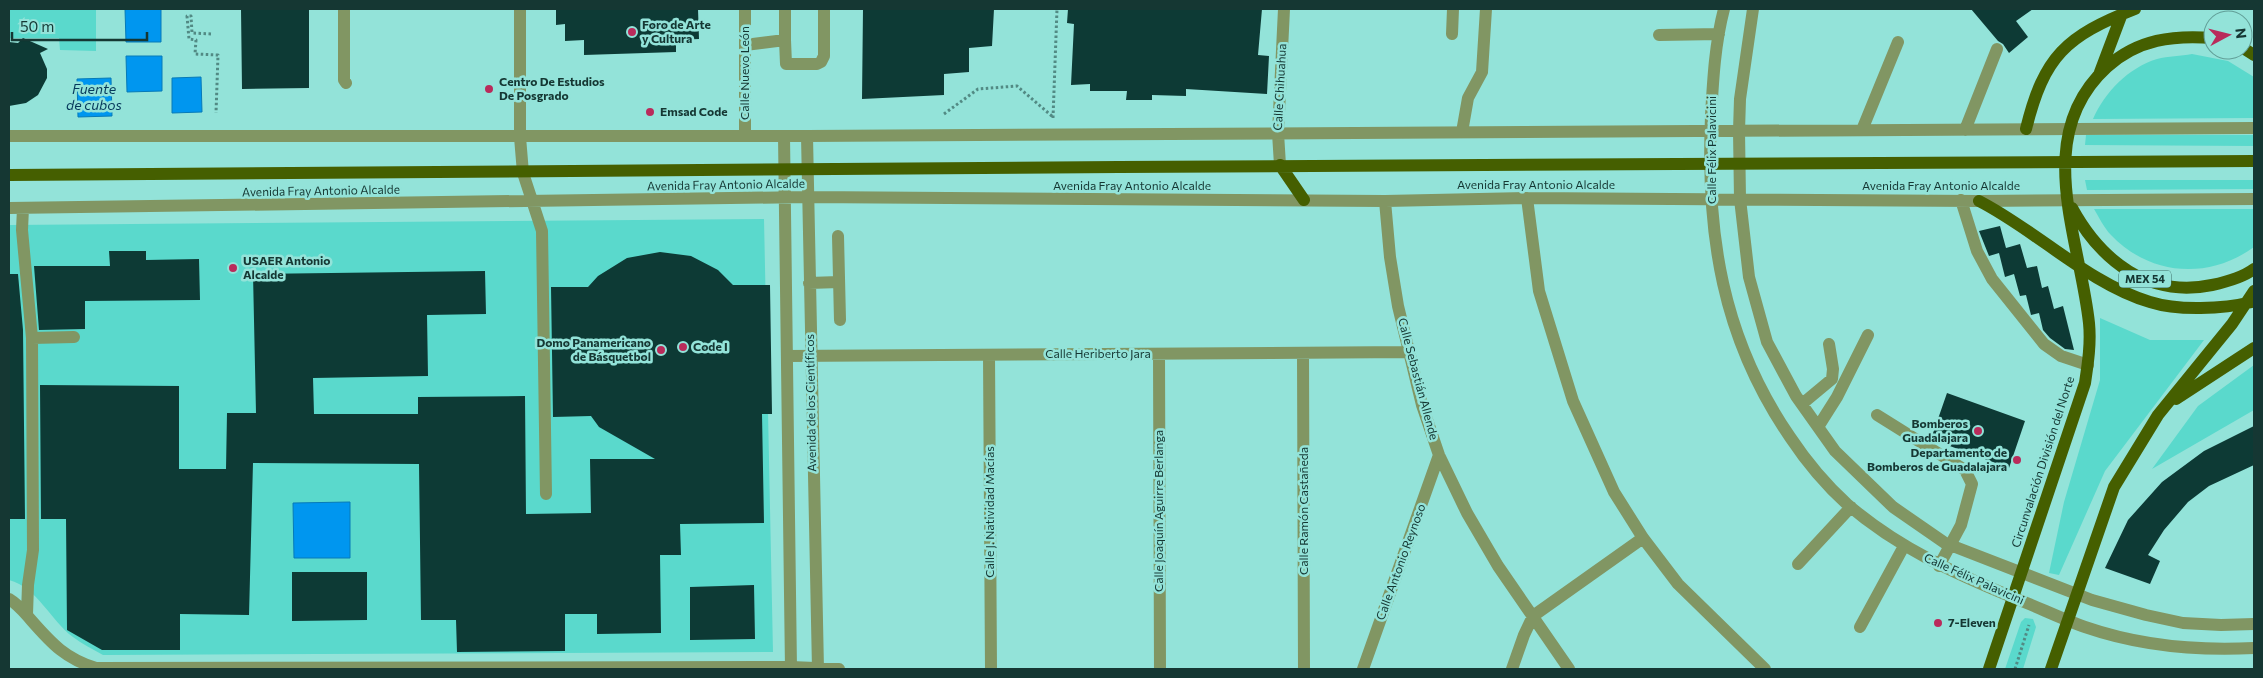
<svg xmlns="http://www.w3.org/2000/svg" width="2263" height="678" font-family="Commissioner,sans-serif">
<rect width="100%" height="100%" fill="#93e3d9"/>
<path fill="#5ad9cc" d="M9,9H96V51L60,50L59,38H9Z
M2192,54L2228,61L2254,77V118L2093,119C2105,92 2128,68 2157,59C2168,56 2181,56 2192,54Z
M2086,135H2254V146L2085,145Z
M2085,180H2254V189L2087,190Z
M2094,209H2254V247C2209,280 2150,276 2111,235C2104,228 2099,217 2094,209Z
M764,219L773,652L103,655C93,649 82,644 73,637C50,620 38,588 9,580V225Z
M2100,318L2150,340H2204L2105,471L2059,575L2049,573L2064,502L2100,380Z
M2254,365V410L2152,469L2198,406Z
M2025,618L2033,619L2036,627L2023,669H2005L2021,622Z"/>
<path fill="#0096ef" stroke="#067ab7" d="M125,9H161V42H126Z
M126,56H162V91L127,92Z
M201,77L202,112L172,113V78Z
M111,78L112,116L78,117L77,79Z
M350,502V558H294L293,503Z"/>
<path fill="#0d3a35" d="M241,9H309V88L242,89Z
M556,9H698L699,39L676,40V52L584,55V40L565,41V24L556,25Z
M863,9H994L992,46L969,48V72L944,74V95L862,99Z
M1068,9H1262L1258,55L1269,56L1267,94L1186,89V96L1152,95V100H1126L1127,91H1090V84L1071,85L1074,24L1067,23Z
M1971,9H2033L2016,21L2028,37L2009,53L2003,44L1998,41Z
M23,38L48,49L40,53L47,69V78L38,95L26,103L9,106V42L18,43Z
M2000,226L2006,248L2020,244L2027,268L2037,266L2042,288L2048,286L2054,309L2063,306L2074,350L2065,349L2050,338L2043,330L2039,313L2031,315L2026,295L2020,296L2014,274L2005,277L1999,253L1989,256L1979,231Z
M109,251H146V260L199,259L200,300L85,301V329L39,330L34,266H110Z
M660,252L691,256L718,270L733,285H770L772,414H762L764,523L680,524L681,555H660L661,633L597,634V614H565V651L457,652L456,620H421L419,464L253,463L249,615L180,614V650H102L67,630L66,519H41L40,385L179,386V469H226L227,413H256L253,274L485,271L486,314L427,315L428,376L313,378L314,414H418V397L525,396L526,514L591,513L590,459H655L599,427L591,416L553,417L551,287H588L598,276L627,258Z
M9,274H18L23,330L25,519H9Z
M1947,393L2025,421L2009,468L1931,439Z
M2254,426V465L2209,486L2188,502L2164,530L2148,555L2160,561L2150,584L2105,568L2128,520L2162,482L2204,451Z
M292,572H367V620L292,621Z
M754,585L755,639L690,640V587Z"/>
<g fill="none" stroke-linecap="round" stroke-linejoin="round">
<path stroke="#528a84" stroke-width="3" stroke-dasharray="2.5 2.5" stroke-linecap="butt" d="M211,34L192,33L191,16H187L189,39L196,40L195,54L218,55L216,113
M944,114L978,89L1017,86L1053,117
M1053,118L1057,9
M2015,669L2029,625"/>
<path stroke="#819663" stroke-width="12" d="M344,9V80L346,83
M520,9V137L523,173L542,231L546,494
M1724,9C1715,43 1713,80 1711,116C1706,234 1722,338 1790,437C1806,461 1826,485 1847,504C1898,548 1956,574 2017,599C2040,608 2062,619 2085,627C2140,646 2197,651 2254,648
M1753,9L1740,99L1739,131L1740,199L1749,277L1767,342L1796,396L1835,451L1893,507L1945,543L2092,600L2146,615L2183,623L2221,625L2254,624
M1452,34L1453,9
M1659,35L1719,34
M785,40L786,64H817L821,62L824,56V9
M745,45L785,40V9
M1862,130L1898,42
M1965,130L1997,49
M1462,132L1468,98L1482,72L1486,9
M9,136H807L2254,128
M745,136V9
M784,136L791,669
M807,136L818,669
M1280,165L1278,133L1284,9
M1527,198L1539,291L1573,401L1614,492L1643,538L1678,584L1765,669
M1961,200L1977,251L1992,279L2044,344L2061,356L2088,365
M1385,201L1390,257L1398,306L1422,405L1439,455L1467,513L1498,566L1569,669
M9,208L808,197L1385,201L1527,198L1979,201L2254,199
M23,208L22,230L32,338L74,337
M838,236L840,320
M809,283L839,282
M1303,353L1304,669
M1159,354L1160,669
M989,355L991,669
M787,356L1409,352
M1802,404L1832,379L1833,369L1829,344
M1877,415L1965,470L1972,484L1961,525L1939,566
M1818,427L1837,397L1868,335
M1798,564L1851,507
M9,599C19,605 24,612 31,620C52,644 66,659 96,668L791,667L839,669
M27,614L28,585L33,550L32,338
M1860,627L1904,546
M1363,669L1439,455
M1512,669L1524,635L1533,616L1643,538"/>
<path stroke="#455f00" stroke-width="12" d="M2243,48L2254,55
M2100,72L2123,11
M2026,129C2044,56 2066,36 2135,9
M1280,165L1304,200
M9,175C757,171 1506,162 2254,161
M1979,201C2036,230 2089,284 2150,302C2178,311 2223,309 2252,302
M2072,208C2101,261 2148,298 2212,285C2226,282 2242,278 2254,269
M2176,399L2254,348
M1989,669L2085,383C2088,363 2091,343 2089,323C2080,238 2031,136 2107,67C2138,39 2173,35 2213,38
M2051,669L2114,487L2158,415L2232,324L2254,291"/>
</g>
<g fill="#b92b5b" stroke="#93e3d9" stroke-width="2">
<circle cx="632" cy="32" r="5"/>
<circle cx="489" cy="89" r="5"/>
<circle cx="650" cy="112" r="5"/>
<circle cx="233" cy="268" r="5"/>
<circle cx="683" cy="347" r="5"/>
<circle cx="661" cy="350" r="5"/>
<circle cx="1978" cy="431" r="5"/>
<circle cx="2017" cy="460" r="5"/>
<circle cx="1938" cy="623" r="5"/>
</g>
<g text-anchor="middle" stroke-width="5" stroke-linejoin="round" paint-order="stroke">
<rect fill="#93e3d9" stroke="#3b6b65" stroke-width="1" x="2119" y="270.5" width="52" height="17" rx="4"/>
<g font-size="11" font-weight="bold" fill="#153733">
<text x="2145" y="283">MEX 54</text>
</g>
<g font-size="12" font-weight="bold" fill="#153733" stroke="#93e3d9" text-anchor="start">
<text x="642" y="29">Foro de Arte<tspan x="642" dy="14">y Cultura</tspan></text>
<text x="499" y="86">Centro De Estudios<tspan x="499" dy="14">De Posgrado</tspan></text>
<text x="660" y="116">Emsad Code</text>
<text x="243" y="265">USAER Antonio<tspan x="243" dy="14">Alcalde</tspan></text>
<text x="651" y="347" text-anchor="end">Domo Panamericano<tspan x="651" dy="14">de Básquetbol</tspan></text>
<text x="693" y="351">Code I</text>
<text x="1968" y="428" text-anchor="end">Bomberos<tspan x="1968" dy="14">Guadalajara</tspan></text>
<text x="2007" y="457" text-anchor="end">Departamento de<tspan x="2007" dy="14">Bomberos de Guadalajara</tspan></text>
<text x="1948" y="627">7-Eleven</text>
</g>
<g font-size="12" fill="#153733" stroke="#93e3d9">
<text transform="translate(745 73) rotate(-90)" y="4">Calle Nuevo León</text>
<text transform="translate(1280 87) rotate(-87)" y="4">Calle Chihuahua</text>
<text transform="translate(1712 150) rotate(-90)" y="4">Calle Félix Palavicini</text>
<text transform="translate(726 185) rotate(-1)" y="4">Avenida Fray Antonio Alcalde</text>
<text x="1536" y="189">Avenida Fray Antonio Alcalde</text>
<text x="1132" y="190">Avenida Fray Antonio Alcalde</text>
<text x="1941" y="190">Avenida Fray Antonio Alcalde</text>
<text transform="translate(321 191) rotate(-1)" y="4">Avenida Fray Antonio Alcalde</text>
<text x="1098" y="358">Calle Heriberto Jara</text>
<text transform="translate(1418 379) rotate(75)" y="4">Calle Sebastián Allende</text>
<text transform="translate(811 403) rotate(-91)" y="4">Avenida de los Científicos</text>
<text transform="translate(2043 462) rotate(-72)" y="4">Circunvalación División del Norte</text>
<text transform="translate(1159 511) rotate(-90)" y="4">Calle Joaquín Aguirre Berlanga</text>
<text transform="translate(1304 511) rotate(-90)" y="4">Calle Ramón Castañeda</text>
<text transform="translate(990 512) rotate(-90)" y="4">Calle J. Natividad Macías</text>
<text transform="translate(1401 562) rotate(-70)" y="4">Calle Antonio Reynoso</text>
<text transform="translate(1974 579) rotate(24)" y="4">Calle Félix Palavicini</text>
</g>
<g font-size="14" font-style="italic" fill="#06385b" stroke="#93e3d9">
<text x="94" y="94">Fuente<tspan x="94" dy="16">de cubos</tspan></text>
</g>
</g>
<rect width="2263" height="678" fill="none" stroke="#153733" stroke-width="20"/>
<g transform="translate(2228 35) rotate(83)"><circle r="24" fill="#93e3d9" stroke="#619e97"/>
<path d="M0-4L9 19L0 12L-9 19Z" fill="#b92b5b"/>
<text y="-8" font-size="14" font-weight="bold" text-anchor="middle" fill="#153733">N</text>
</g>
<path d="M12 32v8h135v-8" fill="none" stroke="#153733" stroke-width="2.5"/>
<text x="20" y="32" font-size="15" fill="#153733" stroke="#93e3d9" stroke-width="4" paint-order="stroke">50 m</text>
</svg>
